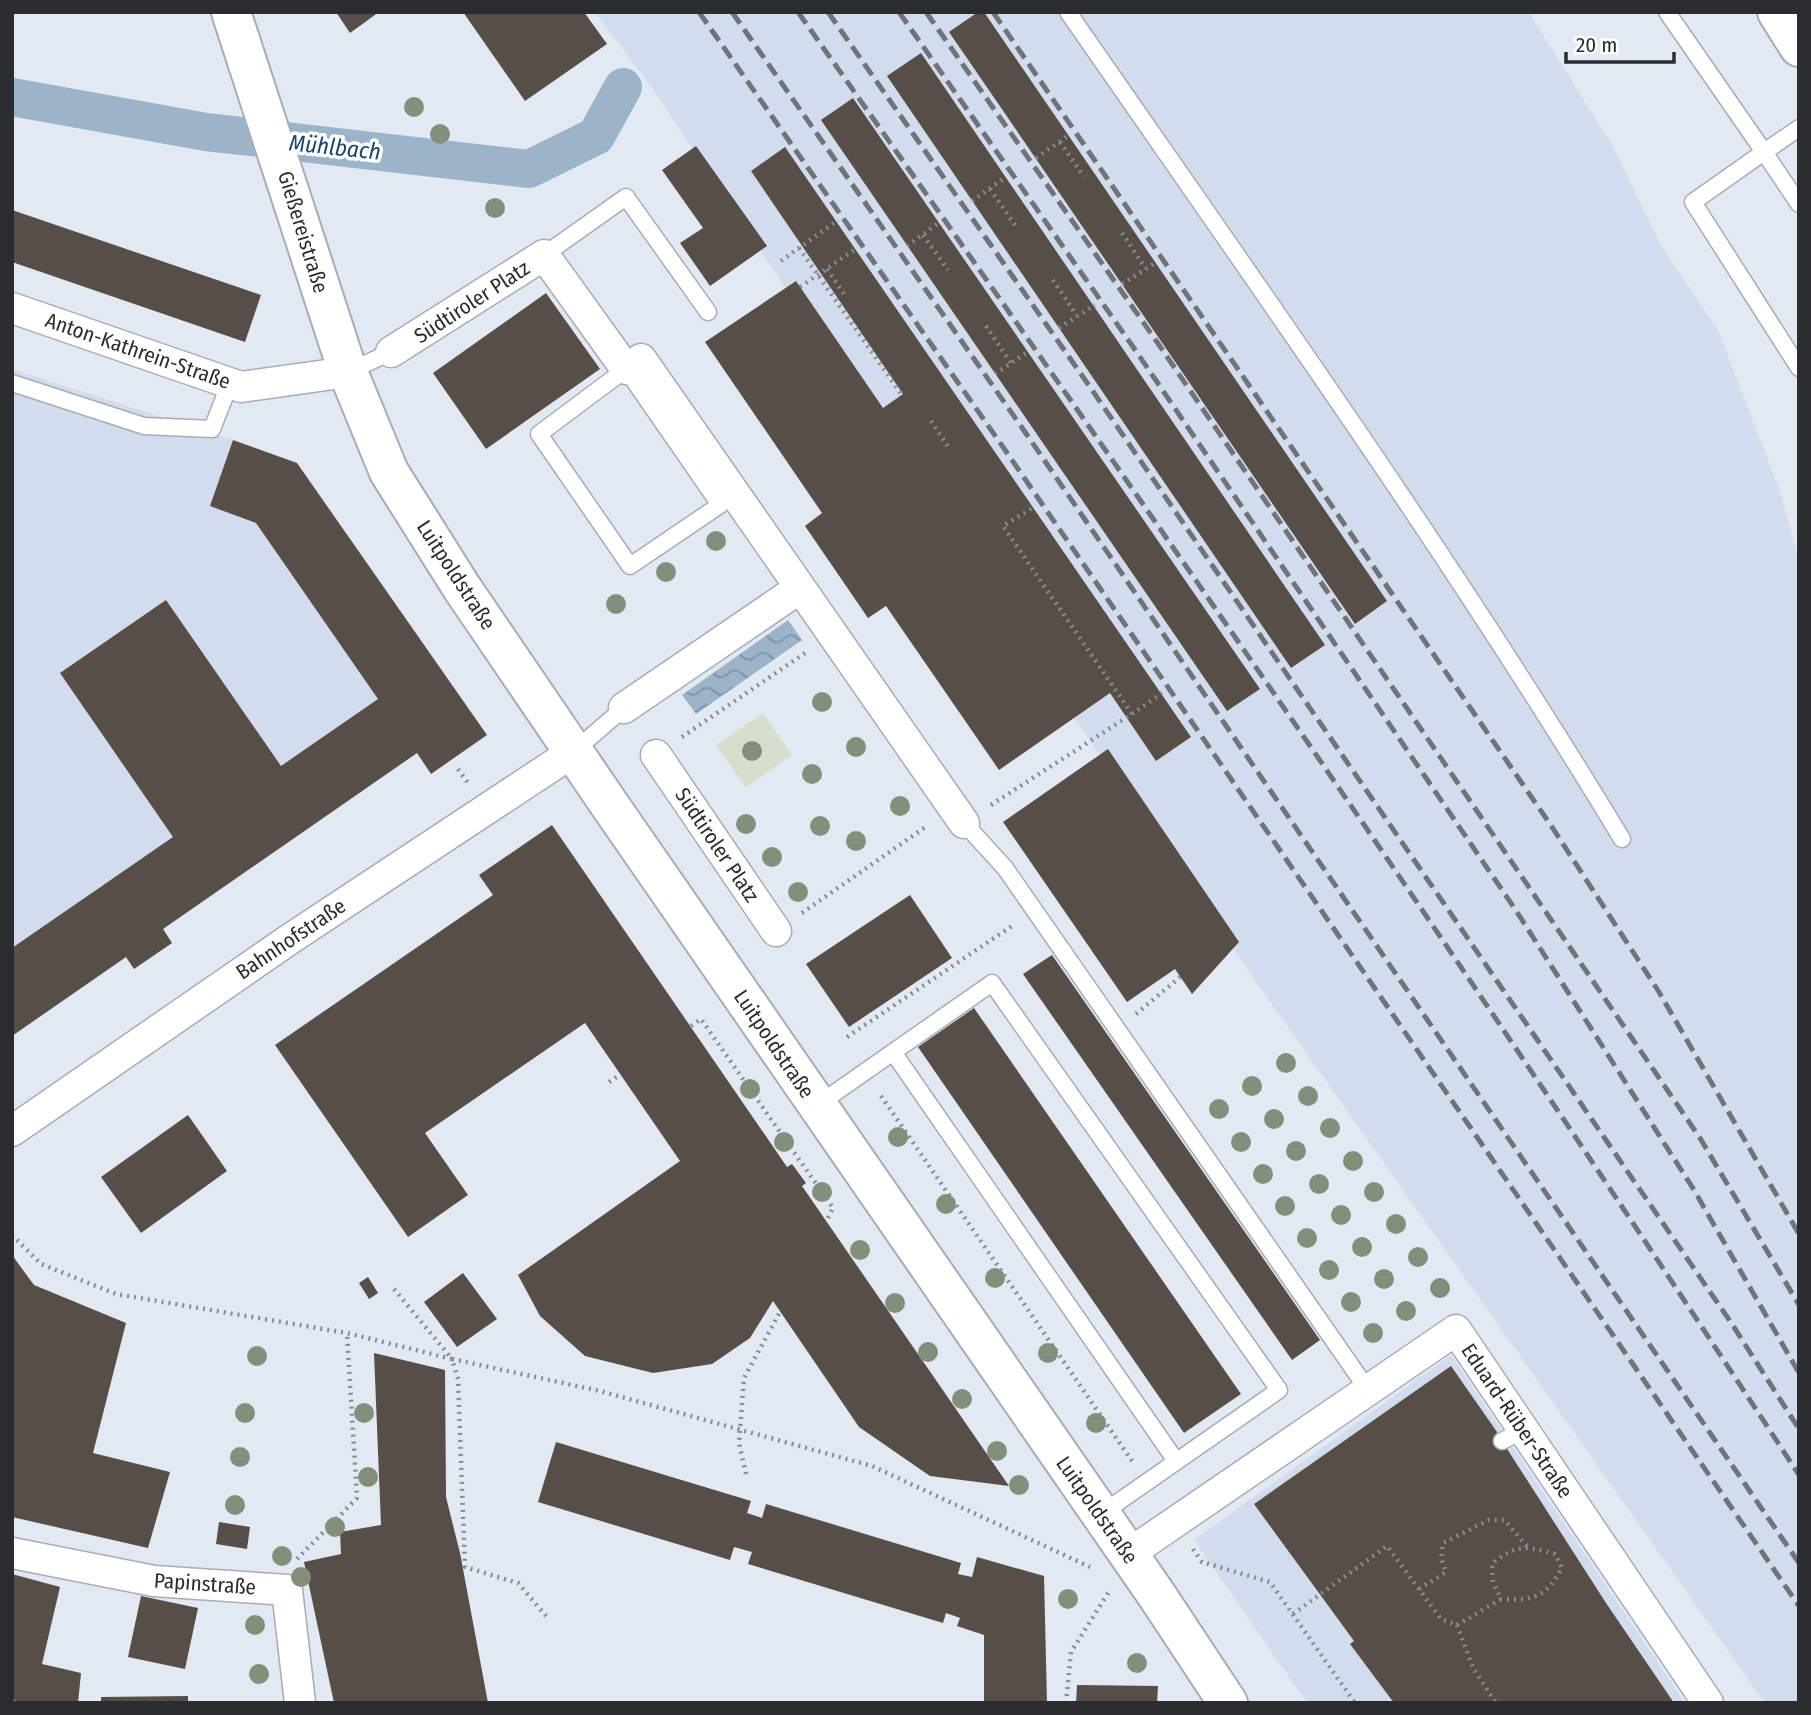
<svg xmlns="http://www.w3.org/2000/svg" width="1811" height="1715" font-family="'Fira Sans Condensed',sans-serif">
<defs>
<pattern id="water-waves" width="16" height="10" patternUnits="userSpaceOnUse" patternTransform="scale(1.75)"><rect width="16" height="10" fill="#9bb4ca"/><path d="M0 5q4-4 8 0t8 0" fill="none" stroke="#7f93a4"/></pattern>
</defs>
<rect width="100%" height="100%" fill="#e3e9f3"/>
<path fill="#d3dced" d="M595,12H1529L1612,145L1662,247L1718,330L1781,494L1799,561V1703H1765L1259,986L1052,686L652,88Z
M12,369L233,440L210,506L256,523L417,753L163,929L172,943L134,969L126,957L12,1036Z
M1451,1355L1685,1703H1307L1194,1540Z"/>
<path fill="#d5deca" d="M763,713L792,755L746,787L716,745Z"/>
<path fill="url(#water-waves)" d="M788,620L802,640L696,714L682,695Z"/>
<g fill="none" stroke-linecap="round" stroke-linejoin="round">
<path stroke="#9bb4ca" stroke-width="38" d="M12,97L206,132L529,169L596,136L623,87"/>
</g>
<path fill="#564e47" d="M336,12H379L350,33Z
M463,12H584L607,44L525,101Z
M978,12H984L1387,601L1355,624L949,32Z
M921,53L1325,645L1291,668L887,76Z
M853,98L1260,689L1227,711L821,120Z
M696,146L767,246L710,286L680,243L703,228L662,170Z
M785,147L1191,737L1156,761L1110,693L999,770L886,606L868,618L805,526L822,513L705,342L796,281L883,408L903,394L751,171Z
M12,210L261,295L245,342L12,262Z
M546,293L600,369L486,449L433,373Z
M233,440L297,463L487,735L431,774L417,753L163,929L172,943L134,969L126,957L12,1036V948L173,837L60,673L166,600L281,766L378,699L256,523L210,506Z
M1108,749L1239,942L1192,994L1175,969L1127,1002L1003,822Z
M552,825L787,1167L792,1164L806,1183L802,1186L1009,1486L930,1476L859,1427L773,1301L750,1338L712,1364L653,1373L585,1356L540,1316L518,1275L680,1161L585,1023L425,1133L468,1195L408,1237L275,1045L493,895L479,875Z
M910,895L952,958L849,1027L806,964Z
M1052,955L1320,1340L1292,1360L1023,974Z
M974,1008L1241,1394L1184,1433L918,1047Z
M188,1115L227,1171L141,1233L101,1177Z
M12,1255L34,1285L126,1323L93,1453L170,1472L148,1548L12,1517Z
M463,1273L497,1319L457,1347L424,1302Z
M368,1277L378,1293L369,1299L359,1283Z
M374,1353L445,1370L446,1497L460,1553L488,1703H334L304,1562L341,1554L340,1532L381,1525Z
M1451,1366L1497,1432L1493,1442L1502,1441L1606,1603L1674,1703H1394L1350,1644L1354,1641L1254,1504Z
M556,1442L751,1501L747,1513L762,1518L766,1504L961,1563L958,1574L972,1577L977,1557L1044,1576L1047,1703H984V1635L957,1626L960,1618L946,1613L943,1623L748,1564L752,1552L734,1547L730,1560L538,1502Z
M219,1522L250,1527L247,1549L216,1544Z
M12,1574L60,1587L42,1664L81,1673L78,1703H17L12,1697Z
M141,1596L198,1608L185,1669L128,1657Z
M1077,1685L1158,1686L1157,1703H1076Z
M188,1696V1703H101V1697Z"/>
<g fill="none" stroke-linecap="round" stroke-linejoin="round">
<defs>
<path id="lane" d="M1068,12C1257,285 1451,556 1622,839
M1667,12L1764,152L1799,128
M1799,204L1764,152L1693,202L1799,368
M544,255L626,197L708,312
M626,369L720,505L630,566L539,434Z
M348,372L391,352
M12,383L144,426L212,429L230,383
M573,752L624,708
M964,823L1005,868L1368,1390
M893,1052L1176,1461
M816,1106L992,983L1279,1390L1101,1514
M1502,1441L1522,1431"/>
<path id="street" d="M12,308L241,387L348,372
M391,352L544,255L626,369
M641,359L964,823
M624,708L800,588
M656,755L776,931
M12,1131L290,939L573,752
M12,1553L154,1581L287,1590L300,1703
M1127,1555L1456,1330L1708,1703"/>
<path id="secondary" d="M231,12L348,372L389,472L462,588L609,804L1156,1594L1228,1703
M1777,12L1799,47"/>
</defs>
<use href="#lane" stroke="#a7acb6" stroke-width="19"/>
<use href="#street" stroke="#a7acb6" stroke-width="33"/>
<use href="#secondary" stroke="#a7acb6" stroke-width="42"/>
<path stroke="#868a91" stroke-width="4.5" stroke-dasharray="2 5" stroke-linecap="butt" d="M1060,142L1084,177
M1036,158L1069,135
M990,189L1015,225
M972,201L1006,177
M1122,233L1146,269
M923,235L948,270
M907,246L940,222
M799,248L902,395
M781,261L838,220
M827,269L846,297
M1053,280L1077,316
M1122,284L1157,262
M800,287L857,248
M986,326L1011,363
M1059,328L1095,305
M995,374L1029,351
M931,421L949,448
M1132,714L1162,693
M682,737L805,653
M458,769L468,783
M991,805L1132,714L1003,526L1034,507
M802,913L927,826
M1136,1014L1180,977
M691,1026L701,1019L833,1208L827,1220
M847,1037L1015,924
M609,1082L621,1074
M881,1096L1132,1461
M12,1235L41,1264L116,1294L347,1333L452,1359L458,1379L465,1567L518,1583L546,1616
M394,1289L452,1359L600,1391L872,1466L1090,1567
M746,1474L739,1443L744,1378L780,1312
M1193,1549L1202,1562L1270,1582L1355,1703
M297,1559L357,1498L347,1333
M1419,1589L1446,1572L1441,1558L1443,1543L1489,1520H1504L1527,1546
M1293,1614L1387,1546L1441,1619L1457,1625L1473,1668L1496,1703
M1457,1625L1501,1599L1493,1582L1492,1564C1515,1544 1528,1546 1555,1554L1562,1568C1546,1597 1534,1601 1501,1599
M1066,1703L1071,1652L1110,1590"/>
<use href="#lane" stroke="#fff" stroke-width="16"/>
<use href="#street" stroke="#fff" stroke-width="30"/>
<use href="#secondary" stroke="#fff" stroke-width="38"/>
<path stroke="#70737a" stroke-width="5" stroke-dasharray="14 7" stroke-linecap="butt" d="M699,12L1003,447L1799,1606
M732,12L1025,432L1799,1563
M798,12C1139,495 1476,980 1799,1475
M828,12L1090,387L1732,1324L1799,1429
M899,12L1138,354L1515,909L1694,1190L1799,1373
M926,12L1157,342L1700,1138L1799,1305
M993,12L1552,827L1659,992L1799,1234"/>
</g>
<g fill="#848f7b">
<circle cx="414" cy="107" r="10"/>
<circle cx="440" cy="134" r="10"/>
<circle cx="495" cy="208" r="10"/>
<circle cx="716" cy="541" r="10"/>
<circle cx="666" cy="572" r="10"/>
<circle cx="616" cy="604" r="10"/>
<circle cx="822" cy="702" r="10"/>
<circle cx="856" cy="747" r="10"/>
<circle cx="752" cy="751" r="10"/>
<circle cx="812" cy="774" r="10"/>
<circle cx="900" cy="806" r="10"/>
<circle cx="746" cy="824" r="10"/>
<circle cx="820" cy="826" r="10"/>
<circle cx="856" cy="841" r="10"/>
<circle cx="772" cy="857" r="10"/>
<circle cx="798" cy="892" r="10"/>
<circle cx="1286" cy="1063" r="10"/>
<circle cx="1252" cy="1086" r="10"/>
<circle cx="750" cy="1089" r="10"/>
<circle cx="1308" cy="1096" r="10"/>
<circle cx="1219" cy="1109" r="10"/>
<circle cx="1274" cy="1119" r="10"/>
<circle cx="1330" cy="1128" r="10"/>
<circle cx="898" cy="1137" r="10"/>
<circle cx="784" cy="1142" r="10"/>
<circle cx="1241" cy="1142" r="10"/>
<circle cx="1296" cy="1151" r="10"/>
<circle cx="1353" cy="1161" r="10"/>
<circle cx="1263" cy="1174" r="10"/>
<circle cx="1319" cy="1184" r="10"/>
<circle cx="822" cy="1192" r="10"/>
<circle cx="1374" cy="1192" r="10"/>
<circle cx="946" cy="1204" r="10"/>
<circle cx="1285" cy="1206" r="10"/>
<circle cx="1341" cy="1215" r="10"/>
<circle cx="1396" cy="1224" r="10"/>
<circle cx="1307" cy="1238" r="10"/>
<circle cx="1362" cy="1247" r="10"/>
<circle cx="860" cy="1250" r="10"/>
<circle cx="1418" cy="1257" r="10"/>
<circle cx="1329" cy="1270" r="10"/>
<circle cx="995" cy="1278" r="10"/>
<circle cx="1384" cy="1279" r="10"/>
<circle cx="1440" cy="1288" r="10"/>
<circle cx="1351" cy="1302" r="10"/>
<circle cx="895" cy="1303" r="10"/>
<circle cx="1406" cy="1311" r="10"/>
<circle cx="1373" cy="1333" r="10"/>
<circle cx="928" cy="1352" r="10"/>
<circle cx="1048" cy="1353" r="10"/>
<circle cx="257" cy="1356" r="10"/>
<circle cx="962" cy="1399" r="10"/>
<circle cx="245" cy="1413" r="10"/>
<circle cx="364" cy="1413" r="10"/>
<circle cx="1096" cy="1423" r="10"/>
<circle cx="997" cy="1451" r="10"/>
<circle cx="240" cy="1457" r="10"/>
<circle cx="368" cy="1477" r="10"/>
<circle cx="1019" cy="1485" r="10"/>
<circle cx="235" cy="1505" r="10"/>
<circle cx="335" cy="1527" r="10"/>
<circle cx="282" cy="1556" r="10"/>
<circle cx="301" cy="1577" r="10"/>
<circle cx="1068" cy="1599" r="10"/>
<circle cx="255" cy="1625" r="10"/>
<circle cx="1137" cy="1663" r="10"/>
<circle cx="259" cy="1674" r="10"/>
</g>
<g text-anchor="middle" stroke-width="7" stroke-linejoin="round" paint-order="stroke">
<g font-size="21" fill="#2a2c30" stroke="#fff">
<text transform="translate(303 232) rotate(73)" y="7">Gießereistraße</text>
<text transform="translate(472 302) rotate(-33)" y="7">Südtiroler Platz</text>
<text transform="translate(138 351) rotate(19)" y="7">Anton-Kathrein-Straße</text>
<text transform="translate(456 575) rotate(57)" y="7">Luitpoldstraße</text>
<text transform="translate(717 845) rotate(56)" y="7">Südtiroler Platz</text>
<text transform="translate(291 939) rotate(-34)" y="7">Bahnhofstraße</text>
<text transform="translate(774 1044) rotate(56)" y="7">Luitpoldstraße</text>
<text transform="translate(1517 1421) rotate(56)" y="7">Eduard-Rüber-Straße</text>
<text transform="translate(1097 1510) rotate(55)" y="7">Luitpoldstraße</text>
<text transform="translate(205 1584) rotate(4)" y="7">Papinstraße</text>
</g>
<g font-size="23" font-style="italic" fill="#1a4565" stroke="#fff">
<text transform="translate(335 147) rotate(6)" y="8">Mühlbach</text>
</g>
</g>
<rect width="1811" height="1715" fill="none" stroke="#2a2c30" stroke-width="28"/>
<path d="M1566 52v10h108v-10" fill="none" stroke="#2a2c30" stroke-width="3.5"/>
<text x="1576" y="52" font-size="21" fill="#2a2c30" stroke="#ffffff" stroke-width="5" paint-order="stroke">20 m</text>
</svg>
